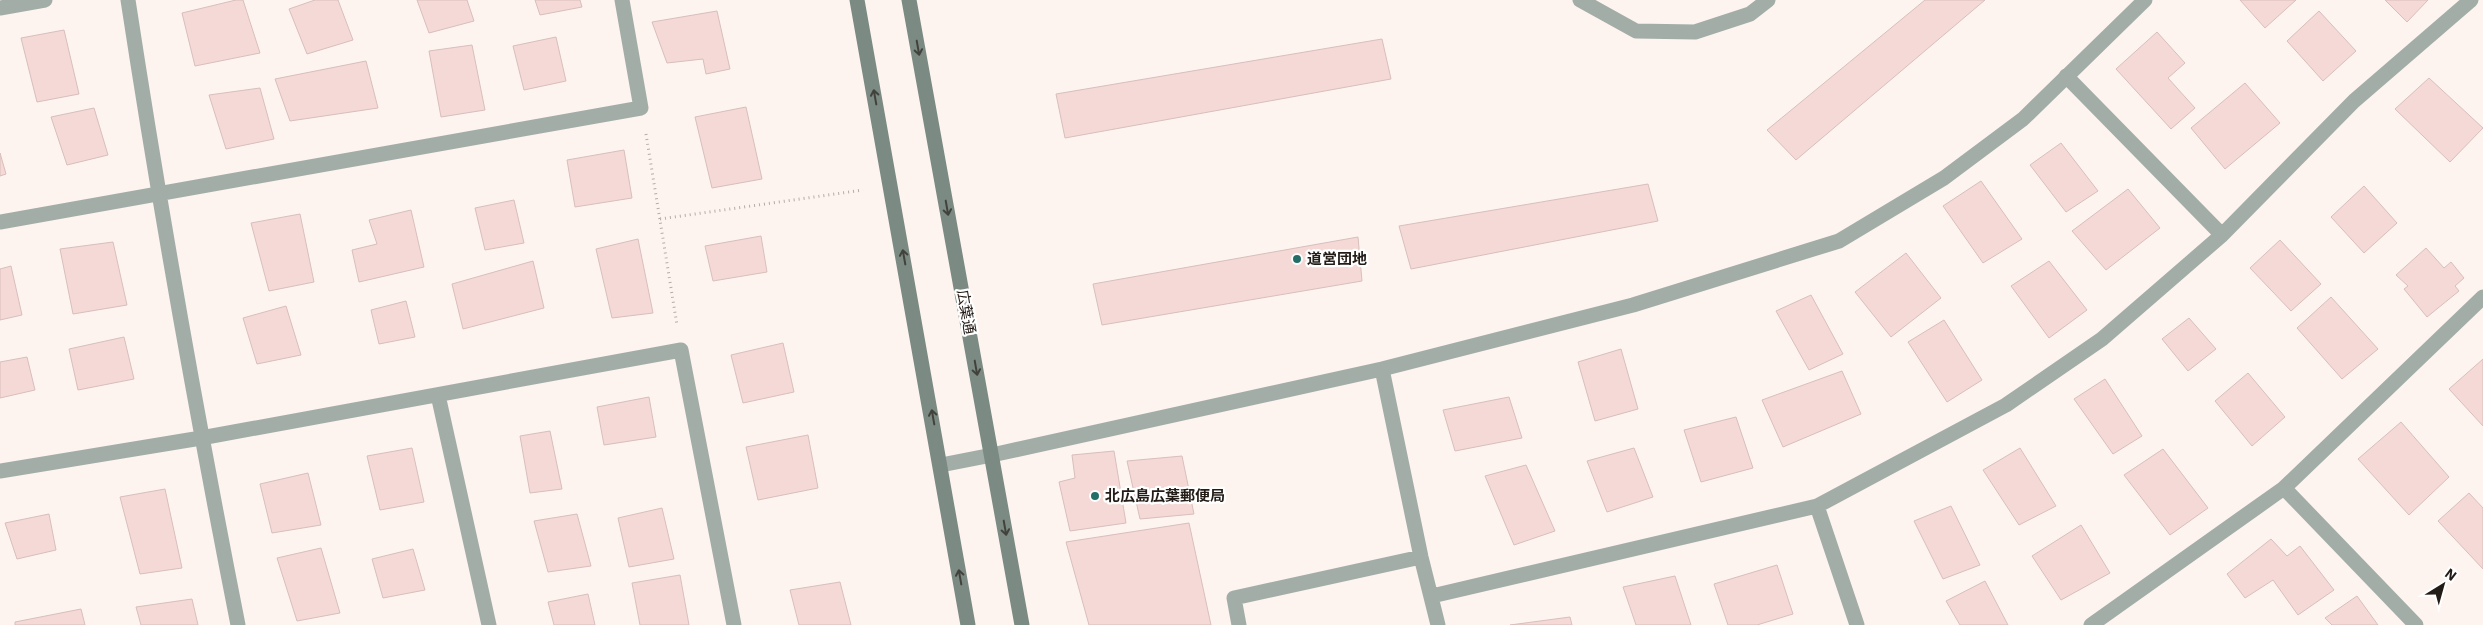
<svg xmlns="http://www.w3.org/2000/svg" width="2483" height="625" font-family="'IBM Plex Sans','Noto Sans JP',sans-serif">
<rect width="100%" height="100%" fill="#fdf4ef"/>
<path fill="#f4d9d6" stroke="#d8bebc" d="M236,0H243L260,53L195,66L182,13Z
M315,0H338L353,40L307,54L289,9Z
M417,0H467L474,21L429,33Z
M535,0H580L582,7L540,15Z
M1925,0H1985L1796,160L1767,130Z
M2240,0H2296L2265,28Z
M2385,0H2428L2407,22Z
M717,11L730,69L706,74L703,59L667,63L652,22Z
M2319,11L2356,51L2323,81L2287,41Z
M64,30L79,94L37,102L21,38Z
M2157,32L2185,63L2168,78L2195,108L2171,129L2116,69Z
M556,37L566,81L524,90L513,46Z
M1382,39L1391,79L1065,138L1056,94Z
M472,45L485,110L441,117L429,51Z
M366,61L378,108L290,121L275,79Z
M2429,78L2483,128L2450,162L2395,109Z
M2245,83L2280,123L2225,169L2191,128Z
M260,88L274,139L226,149L209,95Z
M746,107L762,179L712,188L695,117Z
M94,108L108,155L67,165L51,117Z
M2061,143L2098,191L2066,212L2030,165Z
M624,150L632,198L575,207L567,160Z
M0,153L6,174L0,176Z
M1981,181L2022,239L1983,263L1943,206Z
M1648,184L1658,221L1411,269L1399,226Z
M2364,186L2397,223L2364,253L2331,217Z
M2128,189L2160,228L2106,270L2072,231Z
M514,200L524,243L485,250L475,208Z
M411,210L424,267L359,282L352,250L377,244L369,220Z
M300,214L314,282L269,291L251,223Z
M761,236L767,272L713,281L705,246Z
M1358,237L1362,281L1102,325L1093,284Z
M638,239L653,313L612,318L596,249Z
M2280,240L2321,284L2291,311L2250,268Z
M113,242L127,305L73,314L60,249Z
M2426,248L2444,268L2451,262L2464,278L2455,286L2459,291L2427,317L2404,289L2408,286L2396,275Z
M1906,253L1941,298L1891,337L1855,292Z
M533,261L544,308L463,329L452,284Z
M2049,261L2087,310L2049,338L2011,286Z
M11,266L22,315L0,320V269Z
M1811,295L1843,354L1809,370L1776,311Z
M2331,297L2378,349L2342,379L2297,328Z
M406,301L415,337L379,344L371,310Z
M286,306L301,355L257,364L243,318Z
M2189,318L2216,349L2188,371L2162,339Z
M1944,320L1982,380L1947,402L1908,342Z
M124,337L134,379L78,390L69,349Z
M783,343L794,392L743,403L731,355Z
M1621,349L1638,409L1595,421L1578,362Z
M27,357L35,390L0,398V362Z
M2483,359V426L2449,389Z
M1842,371L1861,414L1783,447L1762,400Z
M2248,373L2285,417L2252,446L2215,401Z
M2105,379L2142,436L2113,454L2074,399Z
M649,397L656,437L604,445L597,407Z
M1509,397L1522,438L1455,451L1443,410Z
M1736,417L1753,468L1701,482L1684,430Z
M2401,422L2449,477L2409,515L2358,459Z
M550,431L562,489L530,493L520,436Z
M808,435L818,488L758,500L746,447Z
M412,448L424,502L380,510L367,456Z
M1634,448L1653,497L1607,512L1587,461Z
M2020,448L2056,506L2019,525L1983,470Z
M2163,449L2208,508L2170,535L2124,475Z
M1114,451L1126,523L1070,531L1059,482L1075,478L1072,455Z
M1182,456L1194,514L1140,519L1127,461Z
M1526,465L1555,531L1514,545L1485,476Z
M308,473L321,525L272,533L260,484Z
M165,489L182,568L140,574L120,497Z
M2469,493L2483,508V569L2438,521Z
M1951,506L1980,565L1943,579L1914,521Z
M662,508L674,559L629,567L618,518Z
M49,514L56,550L17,559L5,523Z
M577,514L591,566L548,572L534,521Z
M1189,523L1211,625H1089L1066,542Z
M2081,525L2110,573L2061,600L2032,556Z
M2271,539L2287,556L2300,546L2334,590L2298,615L2273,580L2245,598L2227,574Z
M321,548L340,613L297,621L277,558Z
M413,549L425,590L383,598L372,559Z
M1777,565L1793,614L1757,625H1728L1714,584Z
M680,575L689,625H640L632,583Z
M1675,576L1691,625H1636L1623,587Z
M1985,581L2008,625H1960L1946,601Z
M840,582L851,625H799L790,590Z
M588,594L595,625H554L548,602Z
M2357,596L2378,625H2332L2325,618Z
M192,599L198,625H141L136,607Z
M81,609L85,625H15V622Z
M1570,617L1572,625H1510Z"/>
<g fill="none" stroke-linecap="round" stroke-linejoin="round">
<path stroke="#b4aca7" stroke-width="3" stroke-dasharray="1 4" stroke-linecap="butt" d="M646,134L677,325
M660,219L863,190"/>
<path stroke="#a3ada8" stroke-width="15" d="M128,0C160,209 197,417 238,625
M1580,0L1636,31L1695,32L1750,14L1768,0
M0,8L45,0
M2066,76L2222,235
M0,222L641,108L622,0
M1382,369L1421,557L1438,625
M438,395L489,625
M941,465L992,455L1382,369L1633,305L1839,241L1944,178L2023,119L2145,0
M0,471L201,438L681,350L734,625
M2284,488L2416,625
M1817,506L1857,625
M1432,596L1817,506L2006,405L2102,339L2222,235L2354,101L2471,0
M1239,625L1234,598L1421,557
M2091,625L2284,488L2483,297"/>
<path stroke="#7b8a83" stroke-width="15" d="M857,0L968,625
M909,0L1022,625"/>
</g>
<defs><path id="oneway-shaft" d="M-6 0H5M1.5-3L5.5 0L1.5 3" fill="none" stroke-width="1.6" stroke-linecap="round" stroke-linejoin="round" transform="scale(1.25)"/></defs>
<g stroke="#42423c">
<use href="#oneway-shaft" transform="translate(918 48) rotate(80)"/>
<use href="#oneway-shaft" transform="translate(875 97) rotate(-100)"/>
<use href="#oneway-shaft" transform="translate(947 208) rotate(80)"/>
<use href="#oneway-shaft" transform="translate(904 257) rotate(-100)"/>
<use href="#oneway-shaft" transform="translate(976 368) rotate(80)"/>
<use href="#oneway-shaft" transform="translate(933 417) rotate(-100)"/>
<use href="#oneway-shaft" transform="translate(1005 528) rotate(80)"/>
<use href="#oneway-shaft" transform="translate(960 577) rotate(-100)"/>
</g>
<g fill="#256e68" stroke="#fff" stroke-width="2">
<circle cx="1297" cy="259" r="5"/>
<circle cx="1095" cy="496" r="5"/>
</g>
<g text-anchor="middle" stroke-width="4.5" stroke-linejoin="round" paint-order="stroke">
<g font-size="15" font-weight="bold" fill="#231b16" stroke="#fff" text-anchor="start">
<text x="1307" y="264">道営団地</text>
<text x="1105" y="501">北広島広葉郵便局</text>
</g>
<g font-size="15" fill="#231b16" stroke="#fff">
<text transform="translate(966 312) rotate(80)" y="5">広葉通</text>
</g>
</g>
<g transform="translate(2443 585) rotate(37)" stroke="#ffffff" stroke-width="4" paint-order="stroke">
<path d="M0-4L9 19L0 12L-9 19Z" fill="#231b16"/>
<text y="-8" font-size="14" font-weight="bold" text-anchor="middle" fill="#231b16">N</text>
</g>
</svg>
